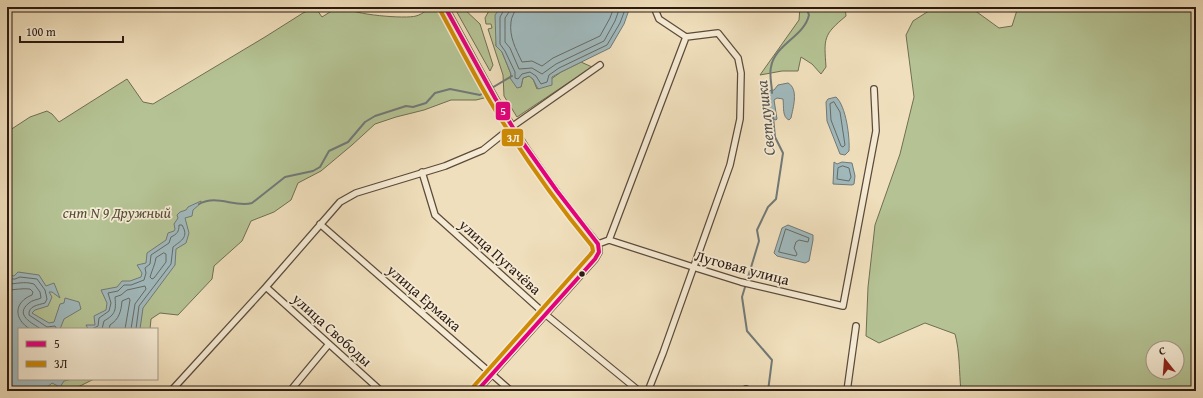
<svg xmlns="http://www.w3.org/2000/svg" width="1203" height="398" font-family="'Gentium Book Plus',serif">
<rect width="100%" height="100%" fill="#f0dfbc"/>
<filter id="stains"><feTurbulence type="fractalNoise" baseFrequency=".005" numOctaves="4"/><feColorMatrix values="0 0 0 0 .2 0 0 0 0 .09 0 0 0 0 .02 0 0 0 .5 -.17"/></filter>
<radialGradient id="worn" r=".72"><stop offset=".6" stop-color="#630" stop-opacity="0"/><stop offset="1" stop-color="#630" stop-opacity=".3"/></radialGradient>
<path fill="#b5c394" stroke="#706e53" fill-rule="evenodd" d="M315,7L322,17L338,7H345C352,15 406,19 416,16C424,14 428,7 436,7L488,97L476,100H451L424,110L396,117L375,124L352,145L321,171L298,183L291,200L274,212L251,221L242,241L214,266L212,279L178,315L160,313L151,319L150,329H19V379H94L70,391H7V132L30,117L47,111L52,114L59,122L127,79L143,102L153,104L265,37L303,13Z
M454,7H462L480,24L493,65L490,71Z
M491,7H501L496,46L502,52L511,74L510,78L521,87L523,78L529,76L533,79L537,89L561,72L581,62L592,67L517,117L504,96L503,75L488,29L492,28L491,24H486L485,18Z
M800,7H845L846,16C823,35 824,38 826,67L821,74L812,64L801,57L798,71H782L760,75L799,20Z
M935,7H970L999,28L1012,26L1018,7H1196V391H961C959,372 960,352 955,334L925,323L879,343L866,336L868,287L875,225L900,154L914,97L906,35L913,21ZM1153,348H1177V372H1153Z"/>
<path fill="#a0b9bc" stroke="#717978" d="M501,7H630L624,24L610,48L561,72L552,77V85L538,89L533,79L529,76L523,78L521,87L517,88L510,78L511,74L502,52L496,46L495,15Z
M788,83C799,89 793,108 791,118L789,120C782,117 784,107 783,99L777,98L774,100L777,119L776,120C765,118 767,101 766,91L774,90L778,85Z
M836,97C846,106 850,137 849,151L845,155L840,154L827,121L826,102L828,99Z
M834,162L837,164L842,162L852,163L855,176L854,184L852,185L833,184Z
M201,201V203L193,210L192,216L185,218L189,233L186,243L176,249L175,265L143,308L140,329H88L86,325H95L94,316L106,310L107,303L101,290L117,287L122,281H130L141,277L142,273L137,265L146,263L147,253L166,240L168,233L174,231L175,229L174,224L178,218L177,215L180,212L186,210L188,207Z
M788,225L813,235V240L809,261L805,263L777,256L774,253L782,228Z
M18,272L39,275L46,286L54,283L60,298L52,292H49L52,297L48,306L35,310L32,313L49,323L54,322L60,304L64,303L65,298L79,302L81,309L64,319L60,329H19V379H72L64,381L60,387L52,383L43,391H13L7,389V276L10,275L14,276Z"/>
<g fill="none" stroke-linecap="round" stroke-linejoin="round">
<path stroke="#666a67" stroke-width="1" d="M505,7L504,10L500,17V44L505,51L515,72V78L518,79L522,74L530,72L536,76L541,84L547,82L549,75L559,68L607,45L620,23L626,7
M510,7L509,12L505,18V42L510,48L519,69L532,68L542,74L556,64L604,41L615,21L620,7
M516,7C515,13 511,17 511,22C509,37 516,49 522,62L532,61L542,66L553,58L600,36L610,18L614,7
M834,102L840,112L845,145L843,147L841,146L831,120L830,104Z
M843,166L849,168L851,177L849,181L837,179L838,168Z
M786,229L809,238L808,242L799,240L796,242L794,248L797,254L796,256L779,252Z
M164,253L166,254V262L154,278L152,279L150,277C152,270 155,265 156,258Z
M7,279H15L20,277L37,279L45,290L47,299L45,303C38,305 28,306 29,315L47,327L55,326L57,329
M7,284C18,284 23,281 34,284L40,292L41,298C37,300 32,300 29,303C14,315 32,323 41,329
M7,290C15,290 22,288 30,289L33,292L32,295C14,302 13,319 30,329
M92,329L98,326L99,318L109,311L111,303L108,293L118,291L124,285H131L144,280L146,273L145,268L150,264L151,255L169,243L171,237C177,234 179,232 179,225H182C189,237 182,240 173,247L171,264L139,306L136,329
M102,329L104,321C116,314 116,310 115,297L121,295L127,290L145,286L146,289L135,304L131,329
M109,329L110,325C119,319 121,312 122,301L129,298L130,300L125,329"/>
<path stroke="#717978" stroke-width="2" d="M772,93C772,85 769,75 771,67C775,44 804,37 809,15L806,7
M199,204C217,194 235,208 252,203L285,177L313,171L320,167L329,151L348,142L365,122L375,116L406,106L413,107L426,103L435,93L450,89L480,95L512,76
M768,391L772,360L747,331L742,297L759,241L757,230L768,207L776,199L783,153L775,137L773,117"/>
<defs>
<path id="street" d="M445,7C462,37 478,68 495,98C525,149 560,199 598,244
M422,172L435,215L545,314L639,391
M320,224L511,391
M609,240L686,37
M598,244L609,240L693,267L741,282L843,306L876,131L874,89
M266,287L381,391
M171,391L266,287L340,202L356,193L445,166L483,150L513,126L600,65
M290,391L329,344
M477,391L595,259L599,252L598,244
M648,391L663,353L730,165L740,119L741,73L738,58L718,33L686,37L659,19L654,7
M746,391V389
M847,391L856,326"/>
</defs>
<use href="#street" stroke="#5c4b3c" stroke-width="8"/>
<use href="#street" stroke="#f5ead3" stroke-width="5.5"/>
<defs>
<path id="bus-1" d="M445,7L495,98L518,136L557,191L598,244L599,252L595,259L477,391"/>
<path id="bus-2" d="M440,10C457,41 473,73 491,103C521,153 555,201 592,246L593,251L590,255L473,387"/>
</defs>
<use href="#bus-1" stroke="#f5ead3" stroke-width="7"/>
<use href="#bus-2" stroke="#f5ead3" stroke-width="7"/>
<use href="#bus-1" stroke="#e5007d" stroke-width="4"/>
<use href="#bus-2" stroke="#ce8a04" stroke-width="4"/>
</g>
<circle fill="#2b1a12" stroke="#f5ead3" stroke-width="1.5" cx="582" cy="274" r="3.5"/>
<g text-anchor="middle" stroke-width="3.5" stroke-linejoin="round" paint-order="stroke">
<g font-size="15" font-style="italic" fill="#544d39" stroke="#f5ead3">
<text x="117" y="218">снт N 9 Дружный</text>
</g>
<g font-size="15" fill="#2b1a12" stroke="#f5ead3">
<text transform="translate(500 257) rotate(42)" y="5">улица Пугачёва</text>
<text transform="translate(742 268) rotate(15)" y="5">Луговая улица</text>
<text transform="translate(424 298) rotate(41)" y="5">улица Ермака</text>
<text transform="translate(332 330) rotate(42)" y="5">улица Свободы</text>
</g>
<g font-size="16" font-style="italic" fill="#54524e" stroke="#f5ead3">
<text transform="translate(765 118) rotate(-96)" y="6">Светлушка</text>
</g>
</g>
<g stroke="#f5ead3" stroke-width="1.5">
<rect x="495" y="101" width="16" height="20" rx="4" fill="#e5007d"/>
<rect x="501" y="128" width="23" height="19" rx="4" fill="#ce8a04"/>
</g>
<g font-size="11" text-anchor="middle" font-weight="bold" fill="#fff">
<text x="503" y="115">5</text>
<text x="513" y="142">3Л</text>
</g>
<rect width="1203" height="398" fill="none" stroke="#f0dfbc" stroke-width="24"/>
<rect x="8" y="8" width="1187" height="382" fill="none" stroke="#2b1a12" stroke-width="2"/>
<rect x="12" y="12" width="1179" height="374" fill="none" stroke="#2b1a12"/>
<rect x="18" y="328" width="140" height="52" fill="#f5ead3" stroke="#a49786"/>
<rect x="26" y="341" width="20" height="6" fill="#e5007d" stroke="#a49786"/>
<text x="54" y="348" font-size="12" fill="#2b1a12">5</text>
<rect x="26" y="361" width="20" height="6" fill="#ce8a04" stroke="#a49786"/>
<text x="54" y="368" font-size="12" fill="#2b1a12">3Л</text>
<g transform="translate(1165 360) rotate(343)"><circle r="19" fill="#f5ead3" stroke="#a49786"/>
<path d="M0-3L7 15L0 10L-7 15Z" fill="#8f2418"/>
<text y="-6" font-size="11" font-weight="bold" text-anchor="middle" fill="#2b1a12">С</text>
</g>
<path d="M20 36v6h103v-6" fill="none" stroke="#2b1a12" stroke-width="2"/>
<text x="26" y="36" font-size="12" fill="#2b1a12" stroke="#f5ead3" stroke-width="3" paint-order="stroke">100 m</text>
<rect width="100%" height="100%" filter="url(#stains)"/>
<rect width="100%" height="100%" fill="url(#worn)"/>
</svg>
